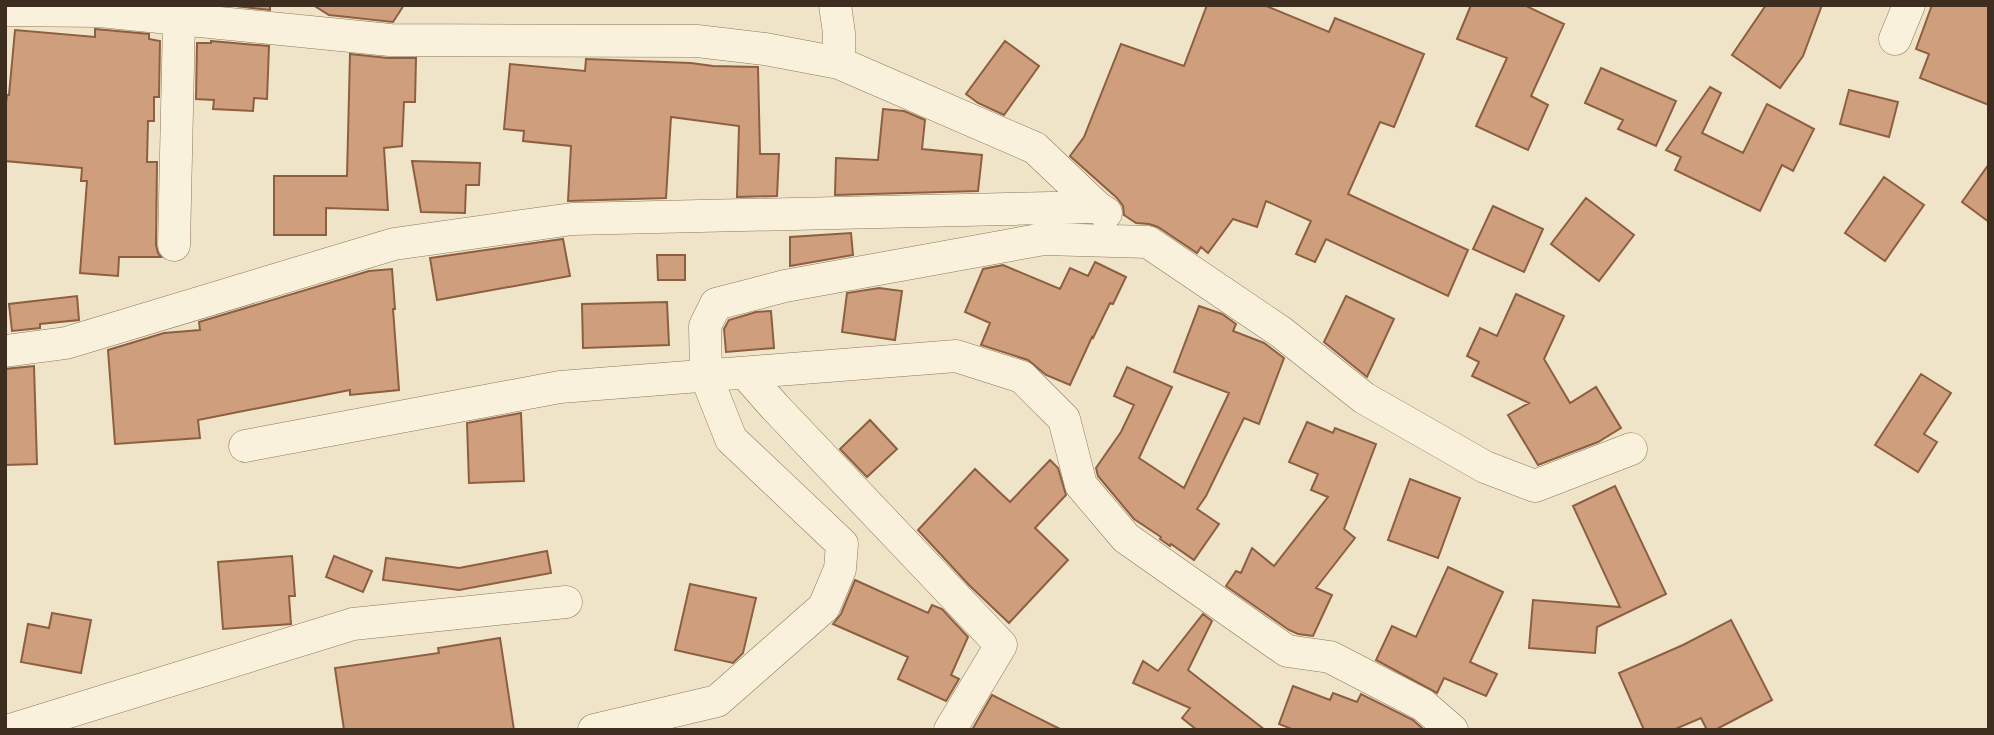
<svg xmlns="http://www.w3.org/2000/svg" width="1994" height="735" font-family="'Noto Serif',serif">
<rect width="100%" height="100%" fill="#f0e4c8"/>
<path fill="#cf9f7d" stroke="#8d5f41" stroke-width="2" d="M227,5H270V10Z
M313,5H404L393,22L329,15Z
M1207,5H1264L1329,32L1335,18L1424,54L1394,127L1380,122L1348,194L1468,250L1448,296L1326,239L1315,262L1296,254L1311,221L1266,201L1257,227L1233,219L1208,253L1201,247L1197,253L1158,227L1149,224L1136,223L1124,215L1123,206L1117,198L1070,156L1084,137L1121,44L1184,66Z
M1471,5H1524L1564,24L1531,96L1548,105L1528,150L1476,126L1507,58L1457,39Z
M1766,5H1822L1803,56L1780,88L1732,55Z
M1932,5H1989V105L1920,78L1929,54L1916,49Z
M95,29L149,34V39L160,41L159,97H154V121H148L147,162H157L156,245L158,253L161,257H119L118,276L80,273L87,181H81L82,168L5,161V111L7,95H9L15,30L95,37Z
M211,41L269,46L267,99L254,98L253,111L213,109L214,100L196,99L197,43H211Z
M1005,41L1039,66L1004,115L978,103L966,94Z
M350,54L388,58H416L415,102H404L402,146L384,148L388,210L326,208V235H274V176H347Z
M586,59L691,63L713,66L758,67L760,154H779L777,196L737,197L739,126L671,117L666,198L568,201L571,146L523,141L524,131L504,129L510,64L585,71Z
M1601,68L1676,101L1656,146L1618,129L1623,120L1585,103Z
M1710,87L1721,93L1702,133L1743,153L1767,104L1814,129L1793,171L1782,165L1760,211L1675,170L1681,157L1666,150Z
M1849,90L1898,102L1889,137L1840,124Z
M883,109L904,111L925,120L922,149L982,155L978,191L835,195L836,158L878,160Z
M412,161L480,163L479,185H466L465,213L421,212Z
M1989,164V222L1962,202Z
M1884,177L1924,205L1885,261L1845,233Z
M1586,198L1634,235L1599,281L1551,244Z
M1493,206L1543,229L1524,272L1473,249Z
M851,233L853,255L790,266V237Z
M563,239L570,276L437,300L430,258Z
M657,255H685V280H658Z
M1095,262L1126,277L1113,304L1110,303L1093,338L1092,337L1070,385L1046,375L1028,360L981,345L990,323L965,312L983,269L1003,265L1060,289L1070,268L1088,276Z
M392,269L395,309H393L399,390L350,395V390L198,420L200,438L115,444L108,350L164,333L200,330L199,322L369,271Z
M879,288L902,291L895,340L842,332L847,293Z
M1516,294L1564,316L1544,359L1570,403L1596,387L1621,428L1598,442L1538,465L1508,415L1529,403L1472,376L1479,362L1467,356L1480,328L1497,336Z
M77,296L79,320L40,324V328L12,331L9,304Z
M1346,296L1394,319L1367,377L1324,342Z
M667,302L669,345L583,348L582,304Z
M1199,306L1222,314L1236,324L1233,331L1264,343L1284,358L1259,424L1244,418L1206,496L1197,509L1219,524L1194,560L1171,544L1170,546L1160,539L1161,537L1134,519L1098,476L1096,468L1121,432L1134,405L1114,396L1127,367L1172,387L1139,458L1184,488L1229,393L1174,372Z
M771,311L774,348L726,352L724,329L729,320L756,312Z
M34,366L37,464L5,465V369Z
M1921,374L1951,393L1924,434L1937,442L1918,472L1875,445Z
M521,413L524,481L469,483L467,423Z
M870,420L897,449L867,477L840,449Z
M1307,422L1333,433L1335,428L1376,444L1344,529L1355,538L1316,588L1332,595L1313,636L1298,634L1289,630L1226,586L1236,571L1241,573L1252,548L1274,566L1328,497L1311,490L1318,474L1289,462Z
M1050,460L1058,468L1066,495L1035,528L1068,560L1009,623L969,585L918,530L975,469L1010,502Z
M1410,479L1460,498L1438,558L1388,540Z
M1615,486L1666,594L1597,627L1595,653L1529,648L1533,600L1620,607L1573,506Z
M547,551L551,573L459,590L383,580L386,558L459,568Z
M292,556L295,596H289L291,624L223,629L218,562Z
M334,556L372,571L363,592L326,577Z
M1448,567L1503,592L1470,662L1497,674L1486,696L1444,678L1437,693L1376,660L1392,626L1416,637Z
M855,580L928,613L932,605L942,609L968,637L951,675L959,679L946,701L898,679L908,657L833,624L841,614Z
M690,584L756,598L743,653L733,663L675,650Z
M52,613L91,620L81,673L21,662L28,624L49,628Z
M1203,614L1212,621L1188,670L1265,730H1197L1182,718L1190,708L1133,683L1143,661L1158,671Z
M1731,620L1772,700L1715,730H1707L1701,718L1673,730H1644L1619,673L1683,645Z
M500,638L514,730H344L335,668L439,653L438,648Z
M1293,686L1330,700L1333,693L1357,702L1361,694L1413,720L1423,729L1294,730L1279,724Z
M992,695L1062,730H972Z"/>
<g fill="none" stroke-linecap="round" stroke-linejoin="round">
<defs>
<path id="minor" d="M5,10L99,11L390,40L697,41L765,49L839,63V33L835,5
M1895,39L1909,5
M839,63L1035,148L1097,207L1106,213
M174,245L179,20
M5,351L66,343L394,244L572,219L1097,207
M745,373L775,407L1001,645L950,730
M245,446L560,387L956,356L1022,377L1064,419L1081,485L1126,538L1287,651L1330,657L1423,705L1452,730
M10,730L353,624L566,602
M594,730L717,701L824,607L840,569L842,544L731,439L706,376L705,326L716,304L785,286L1044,239L1148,242L1281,332L1364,398L1485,467L1535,486L1631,449"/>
</defs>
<use href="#minor" stroke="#8d765c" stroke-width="33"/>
<use href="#minor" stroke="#faf1dc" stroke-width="32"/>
</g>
<rect width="1994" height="735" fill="none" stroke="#3d2e20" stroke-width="14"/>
</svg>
